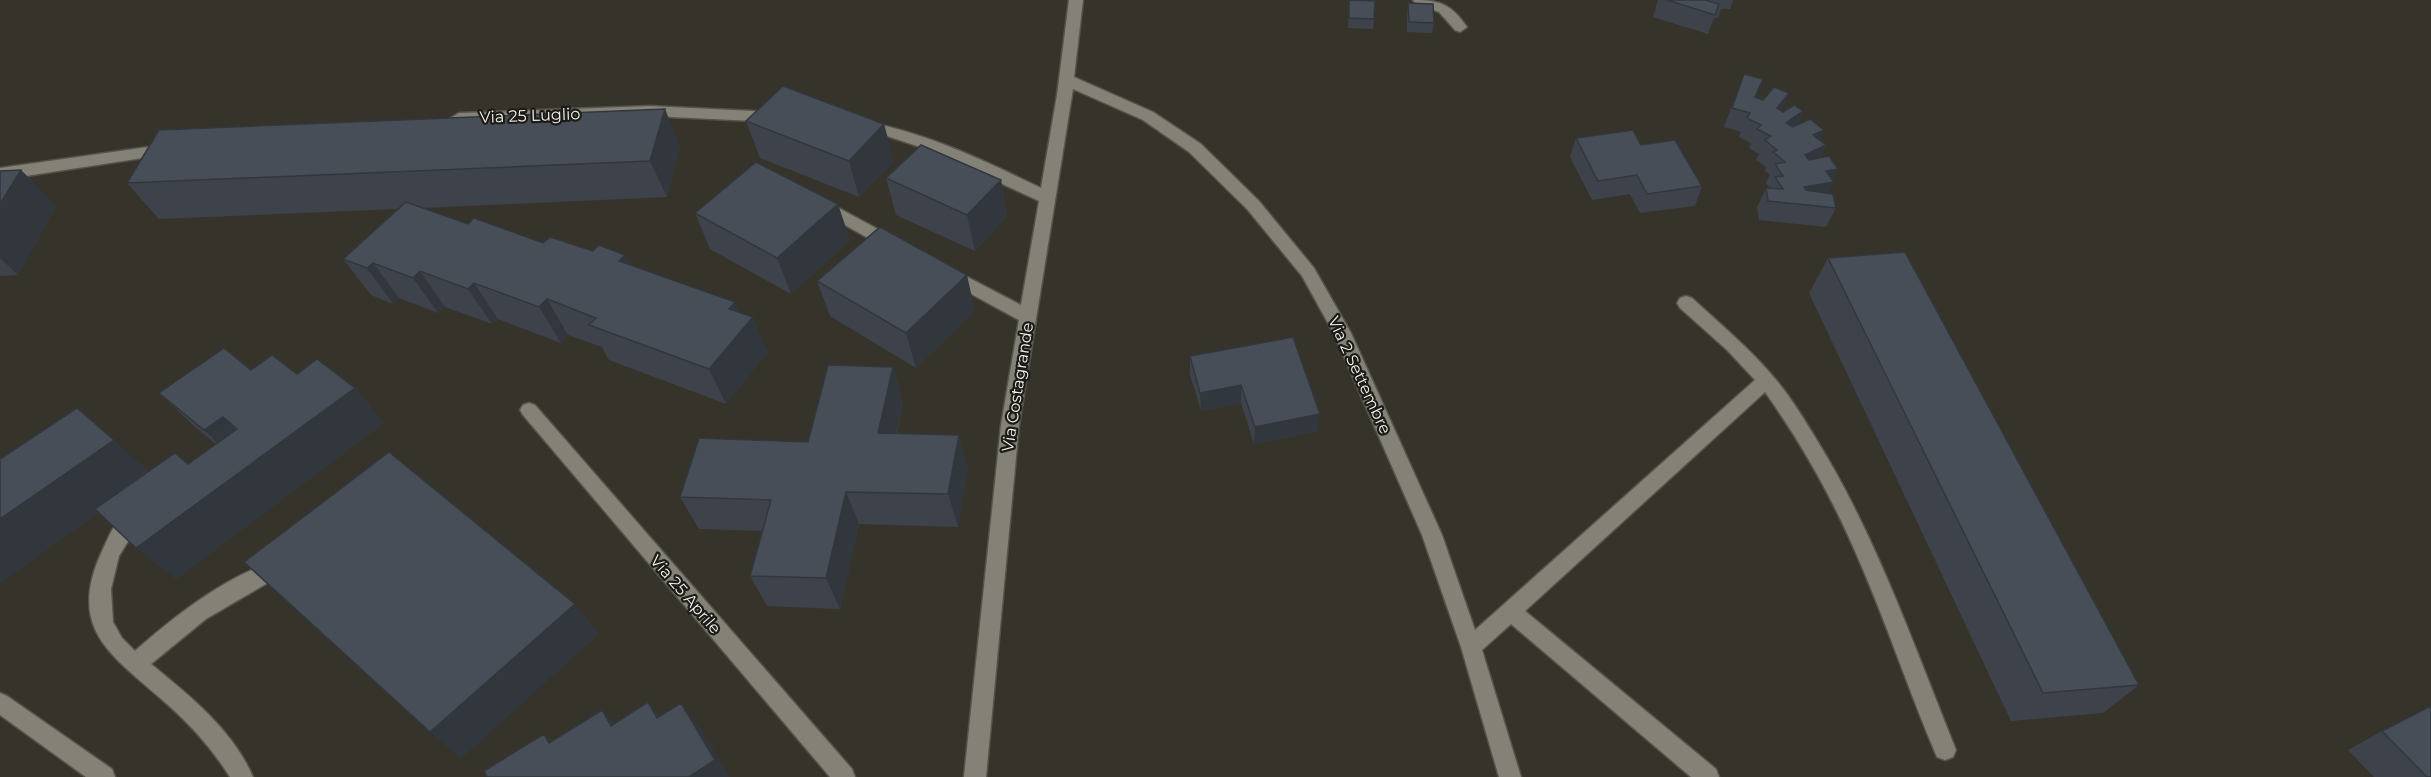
<svg xmlns="http://www.w3.org/2000/svg" width="2431" height="777" font-family="Montserrat,sans-serif">
<rect width="100%" height="100%" fill="#36342a"/>
<g fill="none" stroke-linecap="round" stroke-linejoin="round">
<defs>
<path id="minor" d="M1069,0H1083L1074,77L1153,112L1201,144L1259,201L1314,268L1351,333L1442,535L1475,630L1755,380L1727,350L1680,308L1677,303L1680,298L1686,296L1692,298C1719,323 1747,346 1771,374C1789,394 1804,419 1818,442C1877,538 1914,646 1956,750L1953,757L1945,760L1937,757C1909,692 1887,624 1858,558C1833,499 1802,444 1765,392L1525,611L1716,769L1719,777H1691L1511,624L1482,650L1521,777H1499L1461,647L1422,535L1334,334L1302,276L1247,209L1189,152L1143,120L1073,89L1019,425L986,777H964L1001,425L1019,320L942,278L940,274L942,270L948,268L954,270L1021,305L1039,201L929,150L887,136L858,130L855,126L863,121C927,133 983,160 1041,188L1057,95Z
M1413,0C1440,0 1451,4 1467,27L1460,32L1455,30L1439,12L1415,3Z
M650,106L776,112L784,117L776,122L650,116L459,123L451,118L459,113Z
M169,144L175,145L177,149L175,153L0,180V168Z
M822,199L898,240L900,244L898,248H886L816,209L814,205L816,201Z
M529,403L535,405L852,769L855,777H830L523,415L520,410L523,405Z
M135,506L142,508L145,514L119,556L111,589L113,622L122,638L135,651C174,617 219,581 269,563L276,566L279,572L276,578L206,619L151,664C189,695 233,730 253,777H230C213,750 191,725 167,704C114,656 64,631 103,549C110,534 119,512 135,506Z
M0,693L7,696L112,769L115,777H86L0,715Z"/>
</defs>
<use href="#minor" stroke="#54534a" stroke-width="3"/>
<use href="#minor" fill="#848276" fill-rule="evenodd"/>
</g>
<path fill="#3e434b" d="M1349,0L1374,19L1373,29L1348,28Z
M1658,0H1733L1730,9H1721L1718,18H1714L1708,34L1653,17Z
M1408,3L1434,23L1432,33L1407,32V13Z
M1744,74L1755,97L1763,100L1789,93L1781,111L1783,112L1803,111L1797,125L1824,130L1819,140L1826,145L1820,158L1834,182L1828,193L1836,208L1826,227L1759,220L1757,207L1766,188H1770L1766,183L1770,175L1765,171L1766,167L1756,160L1759,154L1749,148L1751,143L1739,137L1741,132L1724,127Z
M746,121L894,161L859,197L760,158Z
M1576,138L1641,145L1702,186L1695,206L1640,213L1630,194L1592,200L1570,157Z
M680,146L667,197L423,208L468,224L543,243L593,251L625,255L630,265L740,313L768,352L726,404L609,360L602,347L568,335L561,343L498,319L492,324L445,307L438,313L399,298L393,304L371,295L343,259L398,209L159,219L127,183Z
M21,170L56,206L18,275L0,276V171Z
M886,178L1001,180L1007,216L975,251L896,215Z
M695,213L850,240L791,294L710,249Z
M1828,258L2139,685L2103,713L2011,721L1809,293Z
M817,281L975,311L916,368L830,316Z
M1293,337L1318,431L1254,444L1241,403L1201,411L1190,375V356Z
M893,367L903,402L897,433L968,468L958,527L859,524L840,609L767,606L750,576L762,531L699,529L680,497L808,442Z
M251,370L297,374L355,388L384,423L176,579L99,512L0,583L149,471L188,464L216,444L195,427L159,393Z
M2382,731L2431,777H2374L2348,750Z"/>
<path fill="#32373d" d="M1789,93L1781,113L1777,108Z
M665,109L680,146L667,197L650,161Z
M1803,111L1795,130L1786,123Z
M884,124L894,161L859,197L849,161Z
M1824,130L1814,149L1813,135Z
M1826,145L1816,165L1796,174L1805,155Z
M1838,169L1831,182H1834L1824,201L1801,205L1804,187L1826,171Z
M21,170L56,206L18,275L0,258V204Z
M1001,180L1007,216L975,251L967,215Z
M838,204L850,240L791,294L777,258Z
M625,255L643,290L619,261Z
M373,263L399,298L393,304L367,268Z
M420,271L445,307L438,313L413,278Z
M967,275L975,311L916,368L906,333Z
M474,283L498,319L492,324L468,289Z
M547,299L568,335L561,343L539,307Z
M735,302L746,326L753,317L768,352L726,404L709,369L729,309Z
M893,367L903,402L889,466L878,433Z
M1241,385V403L1201,411L1200,393Z
M355,388L384,423L176,579L136,548Z
M1320,414L1318,431L1254,444L1255,427Z
M223,417L257,451L239,464L204,430Z
M959,435L968,468L958,527L948,494Z
M114,440L152,474L0,583V519Z
M846,492L859,524L840,609L826,578Z
M575,604L599,634L461,759L430,732Z
M648,702L671,729L657,718Z
M681,703L702,731L730,777H689Z
M602,710L627,738L611,726Z
M544,734L571,760L549,743Z"/>
<path fill="#484e57" stroke="#32373d" stroke-width="1.5" d="M1349,0L1375,1L1374,19L1349,18Z
M1667,0H1705L1719,4L1715,15Z
M1408,3L1433,4L1434,23L1409,22Z
M1744,74L1763,79L1755,97L1763,100L1774,87L1789,93L1777,108L1783,112L1794,105L1803,111L1786,123L1793,127L1810,119L1824,130L1813,135L1826,145L1805,155L1809,160L1829,156L1838,169L1826,171L1834,182L1804,187L1806,190L1833,194L1836,208L1768,201L1766,188L1783,189L1775,177L1783,176L1775,164L1785,162L1773,152L1777,150L1765,140L1771,136L1757,129L1761,125L1747,118L1750,113L1732,108Z
M783,86L884,124L849,161L746,121Z
M665,109L650,161L127,183L159,130Z
M1633,130L1641,145L1675,140L1702,186L1647,194L1637,175L1598,181L1576,138Z
M921,145L1001,180L967,215L886,178Z
M756,162L838,204L777,258L695,213Z
M21,170L0,204V171Z
M406,202L468,224L474,218L543,243L550,237L593,251L599,245L625,255L619,261L735,302L729,309L753,317L709,369L589,325L596,318L547,299L539,307L474,283L468,289L420,271L413,278L373,263L367,268L343,259Z
M880,227L967,275L906,333L817,281Z
M1905,252L2139,685L2043,693L1828,258Z
M1293,337L1320,414L1255,427L1241,385L1200,393L1190,356Z
M224,348L251,370L272,355L297,374L317,359L355,388L136,548L95,509L175,453L188,464L237,429L223,417L204,430L159,393Z
M828,365L893,367L878,433L959,435L948,494L846,492L826,578L750,576L771,500L680,497L699,438L808,442Z
M77,408L114,440L0,519V459Z
M389,452L575,604L430,732L244,562Z
M648,702L657,718L681,703L715,760L689,777H487L484,771L544,734L549,743L602,710L611,726Z
M2431,706V777H2427L2382,731Z"/>
<g text-anchor="middle" stroke-width="4.5" stroke-linejoin="round" paint-order="stroke">
<g font-size="16" fill="#f1f0ea" stroke="#1c1b17">
<text transform="translate(530 115) rotate(-2)" y="6">Via 25 Luglio</text>
<text transform="translate(1360 375) rotate(65)" y="6">Via 2 Settembre</text>
<text transform="translate(1017 387) rotate(-81)" y="6">Via Costagrande</text>
<text transform="translate(686 594) rotate(49)" y="6">Via 25 Aprile</text>
</g>
</g>
</svg>
